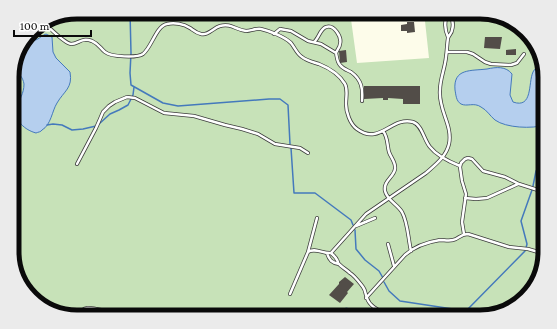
<svg xmlns="http://www.w3.org/2000/svg" width="557" height="329" font-family="'Crimson Pro',serif">
<rect width="100%" height="100%" fill="#fdfcea"/>
<path fill="#c7e2b8" d="M77,12H350L357,63L429,58L424,12H481L513,21L534,41L545,73V256L536,285L513,308L484,317H77L44,308L23,288L13,261V69L34,28Z"/>
<path fill="#b5cfee" stroke="#4479bc" d="M46,34L52,37L53,52L56,58L70,72C73,88 64,91 57,103C52,111 51,125 42,130C41,132 38,132 36,133C25,130 14,121 17,108C19,99 24,94 24,84C23,77 18,72 13,68L29,38C38,43 38,37 46,34Z
M540,66H543L545,73V125C532,129 506,128 495,120C490,116 487,110 481,107C474,102 467,107 461,104C456,101 456,95 455,90C453,68 471,71 487,69C496,67 506,66 512,74L510,95L513,102C533,109 528,83 533,72C534,69 537,68 540,66Z
M346,308L355,310L358,314L363,313L368,317H334L341,311Z"/>
<g fill="none" stroke-linecap="round" stroke-linejoin="round">
<path stroke="#4479bc" stroke-width="1.5" d="M130,12L131,53L130,73L131,85L163,103L178,106L269,99H280L288,105L290,144
M99,124L110,114L119,110L128,105L133,95L134,87
M47,125L53,124L62,125L72,130L83,129L96,126
M291,148L294,193H315L351,220L353,225
M533,186L536,171L545,160
M355,230L356,249L365,260L379,271L383,278
M526,248L527,244L521,221L532,190
M384,282L389,291L400,301L466,311L525,251"/>
</g>
<path fill="#524d48" d="M407,22H414L415,32L407,33V31H401V25L407,24Z
M485,37H502L500,49L484,48Z
M516,49V55H506V50Z
M346,50L347,62L340,63L339,51Z
M364,86H420V104H403V99L388,98V100H383V98L364,99Z
M345,277L354,284L347,292L348,293L340,303L329,295L339,284V282Z"/>
<g fill="none" stroke-linecap="round" stroke-linejoin="round">
<defs>
<path id="service" d="M45,24C51,29 64,43 71,44C79,44 81,37 92,41C99,44 100,48 105,52C111,57 137,58 143,54C152,47 156,26 167,24C174,22 184,24 190,28C193,30 196,33 201,34C208,36 213,28 220,26C231,23 236,30 246,31C251,31 256,28 261,29C270,31 285,37 291,43C295,48 297,54 302,57C307,61 313,62 319,64C329,68 339,74 345,84C348,90 346,97 346,104C346,112 350,124 357,129C380,146 391,116 413,122C422,125 424,140 430,147C437,156 450,162 460,166
M274,34L280,29L291,31L308,41L321,44L336,53C337,57 337,62 340,65C343,69 347,70 351,72C362,80 363,89 362,101
M448,37C444,28 444,20 449,12
M314,42C319,38 320,29 326,27C334,24 342,37 340,44C340,47 337,50 336,53
M447,52H467L473,54L485,62L491,64L511,65L517,63L524,54
M383,131C388,137 387,145 389,152C391,158 396,162 395,169C394,177 383,181 385,191C387,200 397,204 402,212C408,223 408,238 411,251
M77,164L96,128L100,119L103,112L109,106L115,102L127,97L135,98L164,113L194,116L225,125L242,129L258,134L275,144L300,148L308,153
M465,198L476,199L487,198L518,184
M356,226L375,218
M464,234L462,222L466,194L462,181L460,167L461,163L465,159L468,158L472,159L483,171L505,177L519,184L541,191L545,193
M388,244L394,266
M308,252L317,218
M327,253C329,260 332,263 339,264
M331,253L366,214L426,173C435,165 446,157 449,144C453,125 438,110 440,90C440,79 445,68 446,57C447,51 447,44 448,38C449,35 452,33 452,30C454,24 452,17 450,12
M290,294L308,252C315,247 323,254 331,253C333,255 336,257 337,260C340,265 336,261 340,265C343,268 347,270 350,273C355,276 359,282 363,287C366,291 365,294 367,298C369,305 377,310 383,312C392,317 401,315 410,317
M366,298L405,255C414,247 427,242 440,240C444,240 449,241 453,240C459,239 460,234 468,234L509,247L528,249L545,254
M81,317C79,302 99,310 106,311C115,313 123,314 131,317"/>
</defs>
<use href="#service" stroke="#3d3d3d" stroke-width="4"/>
<use href="#service" stroke="#fff" stroke-width="2.5"/>
</g>
<path d="M0 0H557V329H0ZM77 19H480A58 58 0 0 1 538 77V252A58 58 0 0 1 480 310H77A58 58 0 0 1 19 252V77A58 58 0 0 1 77 19Z" fill="#ebebeb" fill-rule="evenodd"/>
<path fill="none" stroke="#0a0a0a" stroke-width="5" d="M77 19H480A58 58 0 0 1 538 77V252A58 58 0 0 1 480 310H77A58 58 0 0 1 19 252V77A58 58 0 0 1 77 19Z"/>
<path d="M14 30v6h77v-6" fill="none" stroke="#0a0a0a" stroke-width="2"/>
<text x="20" y="30" font-size="12" fill="#0a0a0a" stroke="#ffffff" stroke-width="3" paint-order="stroke">100 m</text>
</svg>
